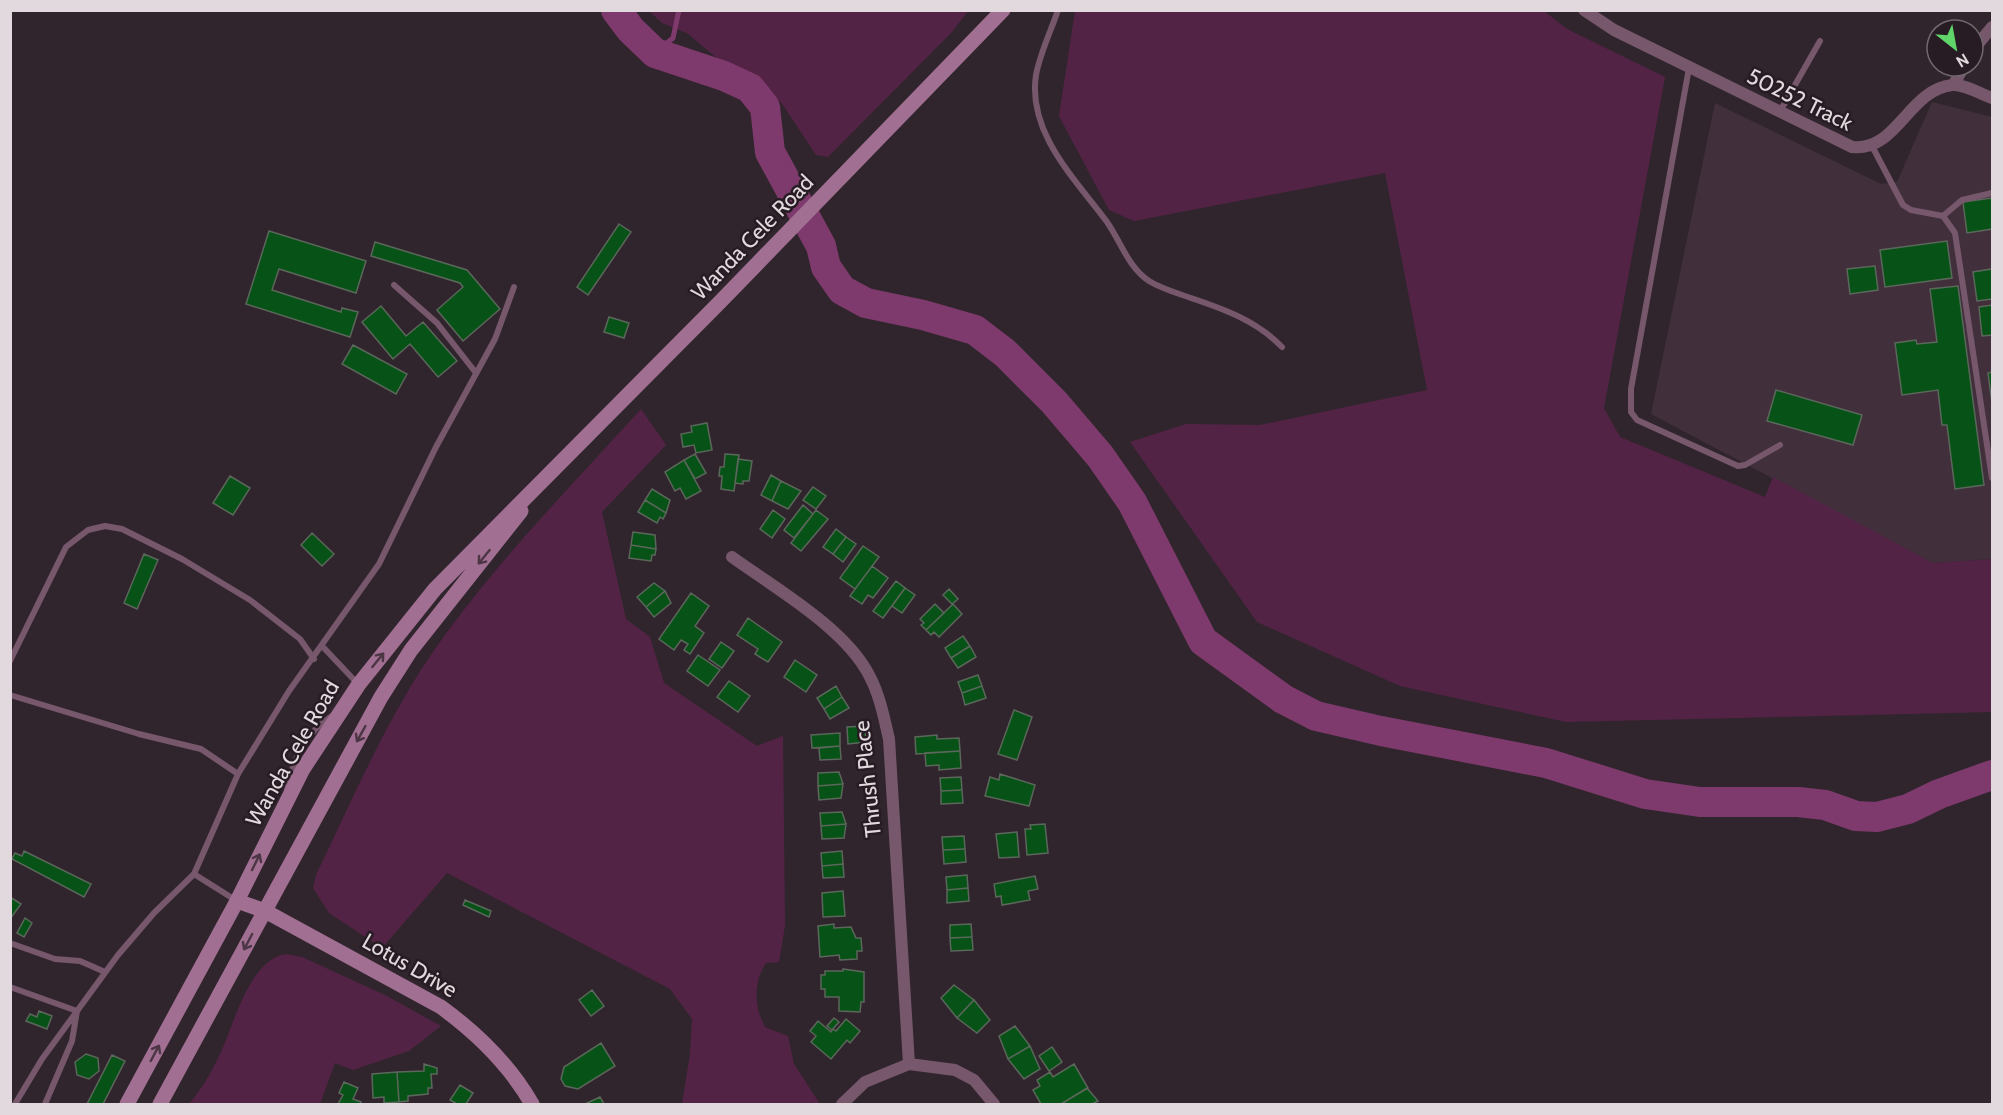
<svg xmlns="http://www.w3.org/2000/svg" width="2003" height="1115" font-family="Cabin,sans-serif">
<rect width="100%" height="100%" fill="#31252d"/>
<path fill="#41303c" d="M1932,102L1992,117V559L1933,563L1651,414L1715,103L1881,184L1897,182Z"/>
<path fill="#532346" d="M649,11H968L952,32L828,157L816,155L783,105L770,91L726,66L687,33L662,23Z
M1075,11H1544L1567,29L1665,77L1604,408L1620,437L1765,497L1773,477L1933,563L1992,559V712L1566,722L1400,686L1257,622L1130,442L1186,424L1260,425L1427,390L1385,173L1134,221L1109,210L1059,116Z
M641,409L666,445L602,512L626,619L650,637L664,683L757,746L783,736L785,926L779,962L766,963C753,982 754,1007 765,1027L788,1036L794,1064L820,1104H682L690,1054L692,1019L670,989L447,873L382,948L329,913L313,888L316,875C355,794 391,708 445,635C503,555 574,483 641,409Z
M286,954L302,957L387,996L441,1026L409,1051L353,1070L335,1063L320,1104H189C201,1090 211,1073 219,1056C234,1026 248,960 286,954Z"/>
<g fill="none" stroke-linecap="round" stroke-linejoin="round">
<path stroke="#7e3a6c" stroke-width="5" d="M655,53L673,38L679,10"/>
<path stroke="#7e3a6c" stroke-width="30" d="M616,10L631,30L655,53L724,76L750,88L765,107L770,152L821,246L826,267L842,290L866,303L923,315L975,330L1005,353L1054,402L1100,456L1132,502L1203,641L1283,699L1316,716L1381,731L1546,763L1645,794L1700,802H1798L1825,805L1856,816L1877,817L1908,809L1939,794L1992,775"/>
</g>
<path fill="#075216" stroke="#5b675b" stroke-width="1.5" d="M1992,198V229L1967,233L1963,202Z
M619,224L631,232L588,295L577,287Z
M269,231L366,261L356,293L279,269L272,290L341,312L342,308L358,312L350,337L246,304Z
M1947,241L1952,278L1885,287L1880,250Z
M375,242L467,270L500,309L463,341L437,310L463,287L460,283L371,256Z
M1875,266L1878,290L1850,294L1847,269Z
M1992,269V299L1977,301L1973,272Z
M1958,286L1984,485L1955,489L1947,425H1942L1938,390L1902,395L1895,343L1916,340L1917,344L1937,342L1930,289Z
M1992,305V335L1982,336L1979,307Z
M381,306L406,336L423,322L457,361L438,377L410,344L393,359L362,322Z
M609,317L629,323L624,338L604,332Z
M353,345L407,374L396,394L342,364Z
M1992,372V403L1988,373Z
M1776,390L1862,415L1853,445L1767,421Z
M707,423L712,450L696,453L694,445L683,447L681,434L692,432L691,426Z
M695,454L706,473L695,479L684,460Z
M725,454L739,455L734,491L721,489L722,476H719L720,467H724Z
M738,459L752,461L749,481H743V484L735,483Z
M684,460L701,491L686,499L680,488L675,491L665,472Z
M771,475L781,481L772,501L761,495Z
M230,476L250,488L233,515L213,503Z
M781,481L801,491L788,509L772,501Z
M813,487L826,496L816,509L803,500Z
M652,489L670,500L666,513L645,500Z
M645,500L666,513L663,519L660,517L657,523L638,512Z
M803,505L813,514L794,538L784,530Z
M773,510L785,519L772,538L760,529Z
M816,510L828,519L801,551L791,543Z
M836,529L846,537L833,554L823,547Z
M633,532L655,535L656,549L631,545Z
M312,533L334,554L322,566L301,545Z
M846,537L856,544L843,562L833,554Z
M631,545L656,549L655,555H652L651,561L629,558Z
M863,546L879,557L855,589L840,578Z
M144,554L158,560L137,609L124,603Z
M872,566L888,578L873,598L868,595L862,604L850,596Z
M896,581L905,588L883,618L873,611Z
M654,583L665,591L646,607L637,597Z
M905,588L915,595L902,613L892,606Z
M949,589L958,599L952,604L943,595Z
M665,591L671,603L654,617L646,607Z
M691,593L709,606L695,626L704,633L690,654L684,650L688,644L681,640L674,650L659,639Z
M935,604L944,613L926,630L921,625L924,623L920,619Z
M953,604L962,614L939,637L934,632L931,635L926,630Z
M748,618L782,642L768,662L755,654L758,649L737,635Z
M963,636L970,646L951,658L945,648Z
M721,642L734,651L722,668L709,659Z
M970,646L976,657L958,668L951,658Z
M698,655L720,670L708,686L687,671Z
M795,660L817,675L806,692L784,677Z
M978,675L982,686L962,693L958,682Z
M729,681L750,696L738,712L717,697Z
M836,686L842,697L824,709L817,698Z
M982,686L986,698L965,705L962,693Z
M842,697L849,708L830,719L824,709Z
M1014,710L1032,717L1017,760L998,754Z
M865,726L866,742L848,744L847,727Z
M840,733V746L812,748L811,735Z
M937,735V739L959,738L960,751L916,754L915,737Z
M840,746L841,759L820,760L819,748Z
M960,751L961,768L939,770V765L926,766L925,753Z
M839,772L843,784L818,786V773Z
M1000,774L1035,785L1029,806L985,796L990,777L999,780Z
M961,777L962,790L941,791L940,778Z
M843,784L841,798L819,800L818,786Z
M962,790L963,803L941,804V791Z
M842,812L846,824L821,826L820,813Z
M846,824L844,838L822,839L821,826Z
M1045,824L1048,853L1027,855L1025,829H1031L1030,825Z
M1017,832L1019,857L999,858L996,834Z
M964,836L965,849L943,850L942,837Z
M965,849L966,862L944,864L943,850Z
M24,851L91,884L84,897L12,859L15,853L22,856Z
M842,851L843,864L822,866L821,853Z
M843,864L844,877L823,878L822,866Z
M967,875L968,888L947,890L946,877Z
M1035,876L1038,889L1028,891L1030,900L1002,905L1001,896L996,897L994,884Z
M968,888L969,901L947,903V890Z
M843,891L845,916L823,917L822,893Z
M10,897L21,904L10,919Z
M465,900L491,911L489,917L463,905Z
M25,918L32,923L24,937L17,933Z
M834,924V928L851,927L856,938H861L862,951H857V959L840,960L839,955L820,957L818,926Z
M971,924L972,937L950,938V925Z
M972,937L973,950L951,951L950,938Z
M843,969L864,972V1002H861L860,1012L839,1011V997H825V989H821V975H825V971H843Z
M954,985L974,1000L957,1018L941,998Z
M592,990L604,1006L591,1016L579,1000Z
M974,1000L990,1020L977,1033L957,1018Z
M39,1011L52,1016L47,1029L26,1021L30,1014L37,1017Z
M834,1018L839,1022L832,1030L827,1026Z
M846,1019L860,1031L850,1043L847,1040L831,1059L811,1042L816,1036L810,1031L818,1021L831,1032L833,1029L836,1031Z
M1015,1026L1030,1046L1008,1059L999,1036Z
M601,1043L615,1066L578,1089L565,1086L561,1079L564,1067Z
M1030,1046L1040,1069L1024,1079L1008,1059Z
M1052,1047L1062,1062L1049,1071L1039,1056Z
M86,1054L98,1058L99,1071L89,1079L77,1075L75,1062Z
M112,1055L125,1061L103,1104H87Z
M424,1064L437,1068V1074H431L432,1088H428V1094L408,1096V1101L399,1102L397,1072L424,1071Z
M1074,1064L1088,1088L1061,1104H1041L1033,1090L1040,1086L1037,1080L1050,1072L1053,1077Z
M397,1072L399,1102L384,1103V1097L373,1098L372,1074Z
M344,1082L358,1088L353,1099L361,1102L360,1104H338L343,1095L339,1093Z
M460,1085L473,1093L466,1104H457L450,1100Z
M1087,1088L1098,1101L1092,1104H1061Z
M600,1097L604,1104H585Z"/>
<g fill="none" stroke-linecap="round" stroke-linejoin="round">
<path stroke="#76576c" stroke-width="6" d="M1058,10C1051,31 1040,53 1036,75C1027,133 1076,180 1107,222C1121,242 1128,267 1149,281C1162,289 1177,293 1191,298C1224,309 1257,321 1282,347
M1689,68L1631,389V412L1637,420L1738,466L1745,465L1780,445
M1779,113L1820,41
M1872,146L1903,205L1911,210L1943,216L1955,233L1992,478
M1943,216L1962,200L1992,193
M394,285L437,323L476,373
M323,647L358,684
M10,661L66,547L88,530L105,526L122,529L182,559L250,600L300,639L314,659
M10,695L139,734L201,749L238,774
M287,789C292,760 307,731 332,716
M194,874L237,901
M10,943L55,959L80,961L105,972
M10,987L77,1011L72,1041L45,1104
M15,1104L42,1059L118,955L154,913L194,874L238,774L289,691L379,564L436,447L495,339L514,287"/>
<path stroke="#76576c" stroke-width="12" d="M1584,10L1614,30L1852,147C1897,152 1908,90 1952,85C1964,84 1981,94 1992,98
M1973,50L1992,27
M1954,84L1964,66
M732,557C775,588 847,629 870,677C880,696 884,718 889,739L909,1064
M842,1104L865,1082L909,1064L955,1070L974,1080L994,1104"/>
<path stroke="#a16f92" stroke-width="15" d="M237,901L265,911L441,1007C478,1034 509,1064 532,1104
M127,1104L237,901L303,769L359,684L435,589L720,302L1003,10
M160,1104L381,697L411,650L521,511"/>
</g>
<defs><path id="oneway-shaft" d="M-6 0H5M1.5-3L5.5 0L1.5 3" fill="none" stroke-width="1.6" stroke-linecap="round" stroke-linejoin="round" transform="scale(1.5)"/></defs>
<g stroke="#4c3544">
<use href="#oneway-shaft" transform="translate(484 557) rotate(129)"/>
<use href="#oneway-shaft" transform="translate(378 660) rotate(-51)"/>
<use href="#oneway-shaft" transform="translate(361 734) rotate(119)"/>
<use href="#oneway-shaft" transform="translate(256 862) rotate(-64)"/>
<use href="#oneway-shaft" transform="translate(248 942) rotate(118)"/>
<use href="#oneway-shaft" transform="translate(155 1053) rotate(-62)"/>
</g>
<g text-anchor="middle" stroke-width="5" stroke-linejoin="round" paint-order="stroke">
<g font-size="22" fill="#e1d9de" stroke="#271c23">
<text transform="translate(1800 99) rotate(26)" y="8">50252 Track</text>
<text transform="translate(752 237) rotate(-46)" y="8">Wanda Cele Road</text>
<text transform="translate(292 753) rotate(-60)" y="8">Wanda Cele Road</text>
<text transform="translate(867 779) rotate(-96)" y="8">Thrush Place</text>
<text transform="translate(410 965) rotate(30)" y="8">Lotus Drive</text>
</g>
</g>
<rect width="2003" height="1115" fill="none" stroke="#e1d9de" stroke-width="24"/>
<g transform="translate(1955 48) rotate(149)"><circle r="28" fill="#271c23" stroke="#71686e" stroke-width="1.5"/>
<path d="M0-4.5L10 22L0 15L-10 22Z" fill="#60d56a"/>
<text y="-9" font-size="16" font-weight="bold" text-anchor="middle" fill="#e1d9de">N</text>
</g>
</svg>
